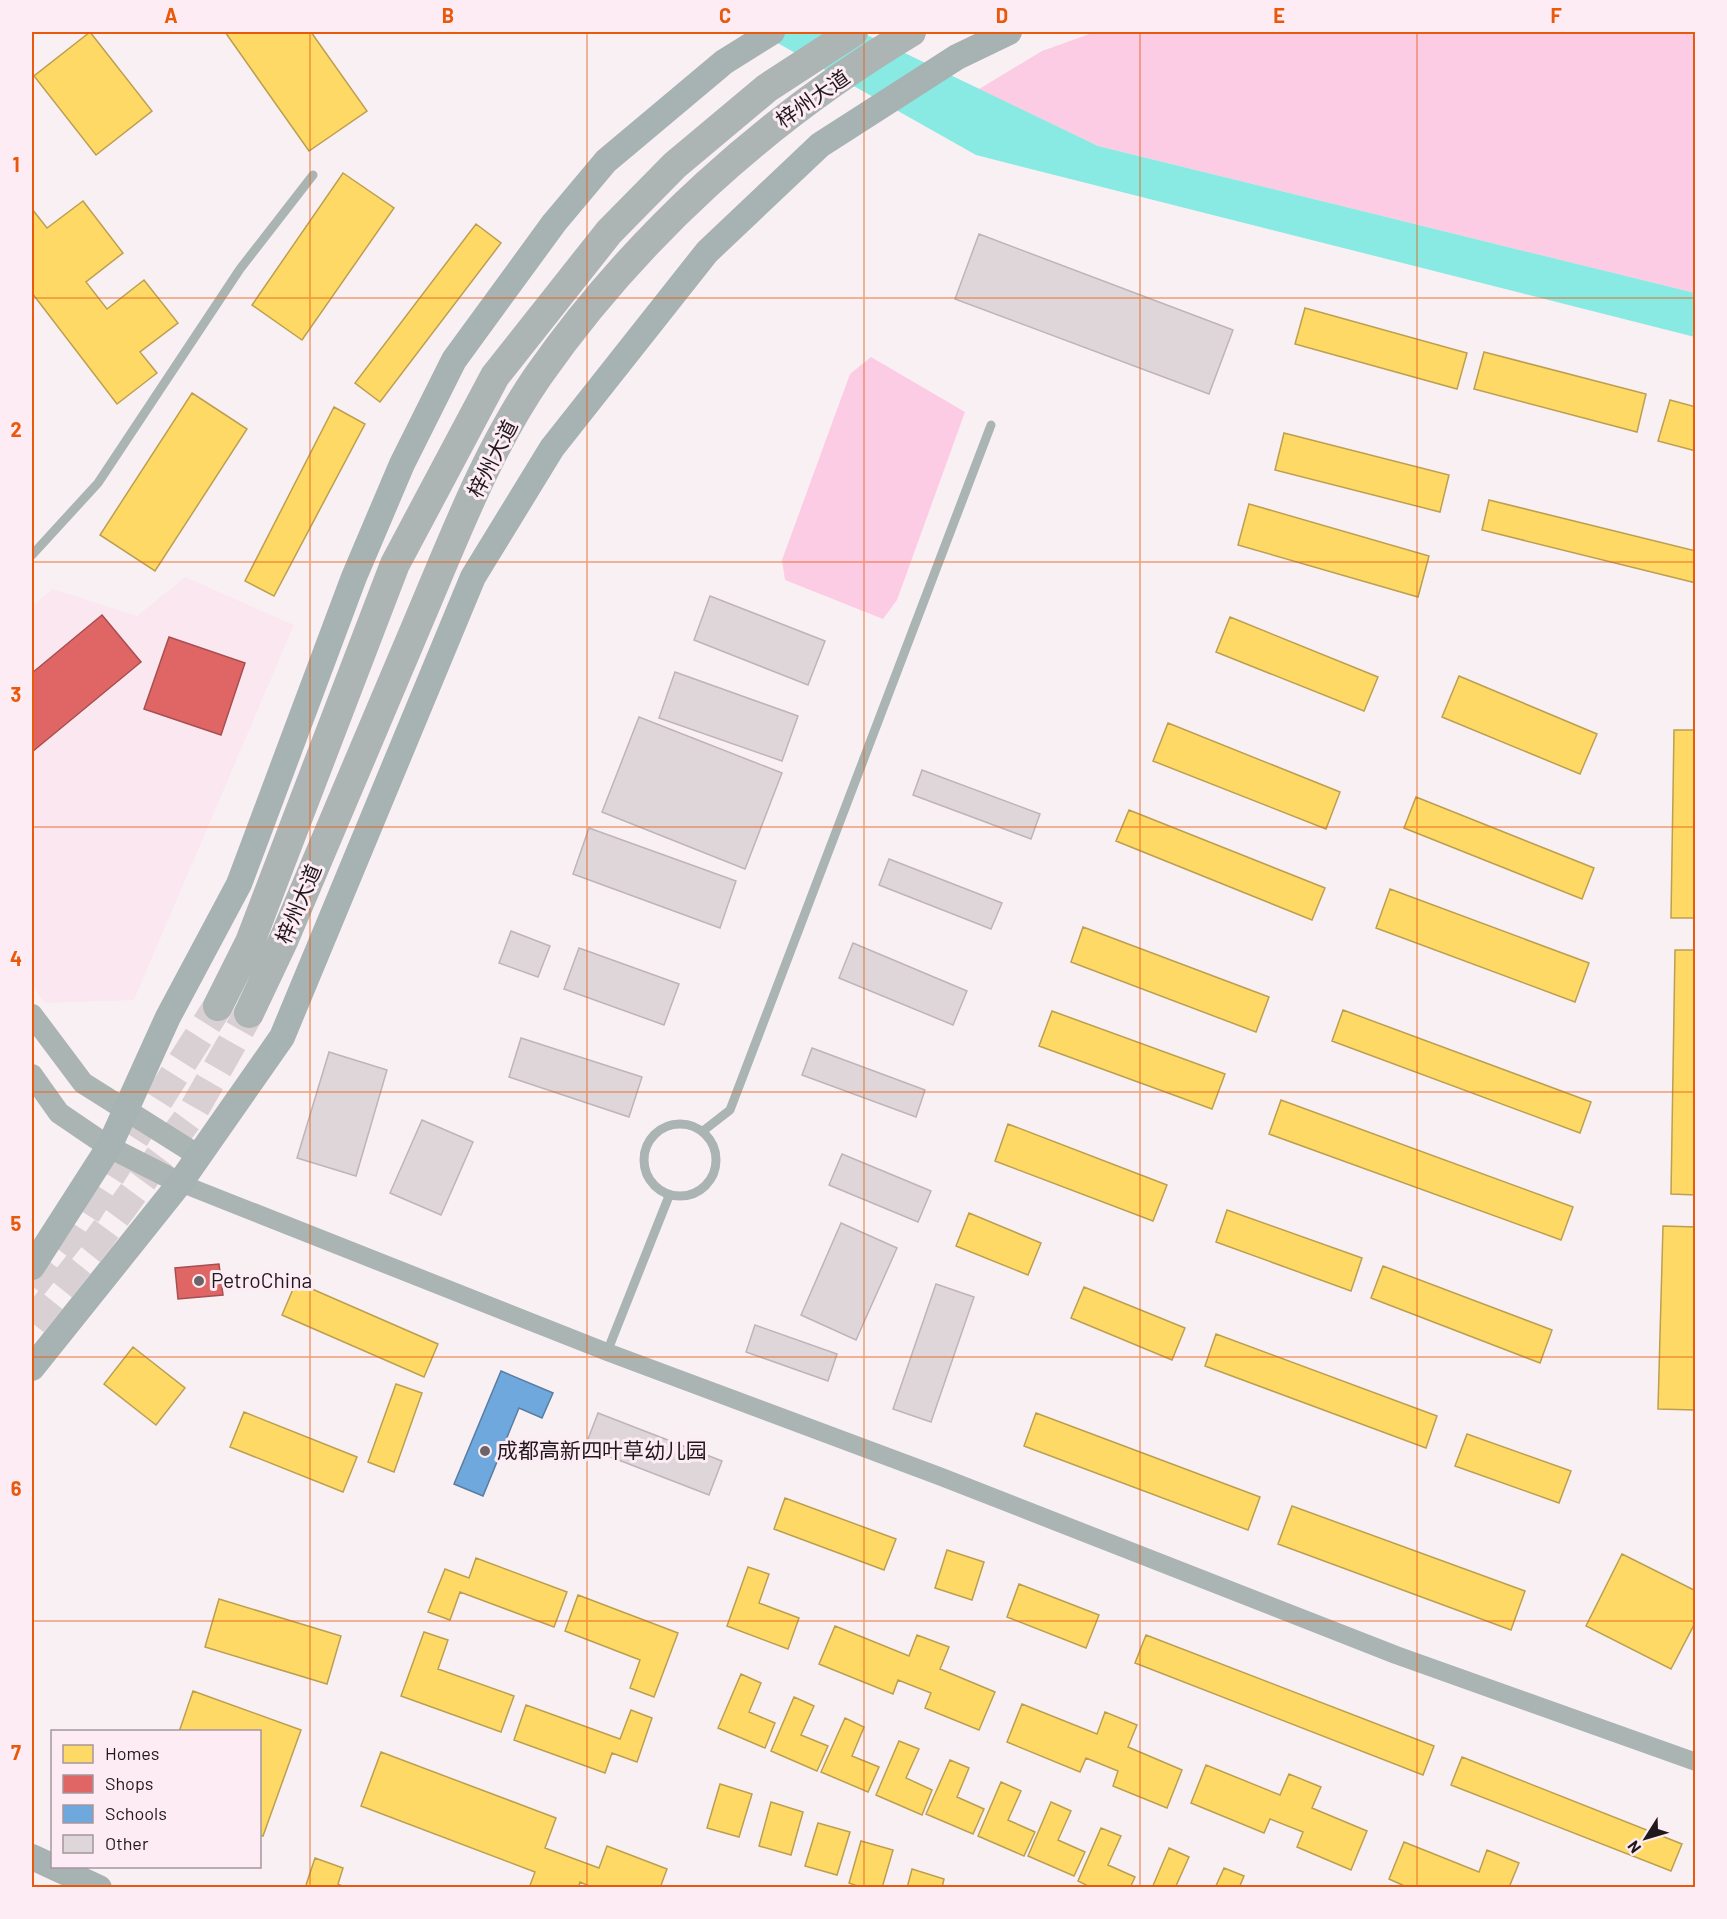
<svg xmlns="http://www.w3.org/2000/svg" width="1727" height="1919" font-family="Barlow,'Noto Sans SC',sans-serif">
<rect width="100%" height="100%" fill="#f9f0f4"/>
<path fill="#fbe7f0" d="M185,577L294,625L134,1000L45,1003L32,986V606L53,589L137,616Z"/>
<path fill="#fccce4" d="M1095,32H1695V293L1098,146L979,89L1042,51Z
M871,357L965,412L897,600L883,619L785,580L782,560L850,374Z"/>
<path fill="#88eae2" d="M758,32H861L1098,146L1695,293V337L976,155Z"/>
<path fill="#ffd966" stroke="#bc9f50" stroke-width="1.5" d="M90,32L152,111L96,155L34,76Z
M225,32H311L367,111L309,151Z
M343,173L394,208L302,340L252,305Z
M83,201L123,253L86,282L107,309L144,280L178,323L140,352L157,373L117,404L32,293V209L47,228Z
M476,224L501,243L380,402L355,383Z
M1305,308L1467,353L1457,389L1295,344Z
M1484,352L1646,394L1637,432L1474,389Z
M192,393L247,429L155,571L100,535Z
M1670,400L1696,407V451L1658,441Z
M334,407L365,424L274,596L245,581Z
M1284,433L1449,475L1440,512L1275,470Z
M1489,500L1696,551V583L1482,530Z
M1249,504L1429,556L1418,597L1238,545Z
M1230,617L1378,677L1364,711L1216,652Z
M1459,676L1597,734L1580,774L1442,717Z
M1168,723L1340,792L1326,829L1153,761Z
M1674,730H1696V918H1671Z
M1416,797L1594,868L1582,899L1404,828Z
M1129,810L1325,888L1312,920L1116,841Z
M1390,889L1589,963L1575,1002L1376,928Z
M1083,927L1269,997L1256,1032L1071,962Z
M1675,950H1696V1195L1671,1194Z
M1343,1010L1591,1102L1580,1133L1332,1041Z
M1052,1011L1225,1074L1212,1109L1039,1046Z
M1281,1100L1573,1207L1561,1240L1269,1134Z
M1008,1124L1167,1185L1153,1221L995,1161Z
M1227,1210L1362,1258L1351,1291L1216,1242Z
M969,1213L1041,1243L1028,1275L956,1246Z
M1663,1226L1696,1227L1695,1410L1658,1409Z
M1383,1266L1552,1330L1540,1363L1371,1298Z
M296,1282L438,1344L424,1377L282,1315Z
M1084,1287L1185,1328L1172,1360L1071,1318Z
M1216,1334L1437,1416L1426,1448L1205,1366Z
M133,1347L185,1388L156,1425L104,1384Z
M396,1384L422,1393L394,1472L368,1462Z
M244,1412L357,1457L343,1492L230,1447Z
M1036,1413L1260,1497L1248,1530L1024,1446Z
M1467,1434L1571,1471L1559,1503L1455,1466Z
M785,1498L896,1539L884,1570L774,1529Z
M1292,1506L1525,1591L1511,1630L1278,1544Z
M947,1550L984,1562L972,1600L935,1588Z
M1622,1554L1696,1591V1621L1671,1669L1586,1626Z
M476,1558L567,1592L554,1627L460,1592L450,1620L428,1612L445,1569L469,1578Z
M748,1567L769,1574L759,1603L799,1618L788,1649L727,1626Z
M1019,1584L1099,1615L1086,1648L1007,1617Z
M578,1595L678,1633L654,1697L630,1688L640,1660L565,1631Z
M219,1599L341,1636L327,1684L205,1647Z
M835,1626L909,1656L917,1635L949,1647L940,1669L995,1692L979,1730L925,1708L931,1693L898,1680L893,1694L819,1664Z
M424,1632L448,1640L438,1669L514,1696L501,1732L401,1696Z
M1146,1635L1434,1746L1423,1775L1135,1663Z
M741,1674L761,1683L749,1712L775,1723L765,1748L718,1728Z
M193,1691L301,1730L263,1836L260,1835V1732H179Z
M794,1697L814,1706L801,1735L828,1746L817,1771L771,1751Z
M1022,1704L1097,1734L1105,1712L1137,1725L1128,1747L1182,1770L1167,1808L1113,1786L1118,1771L1086,1758L1080,1772L1007,1742Z
M526,1705L620,1739L631,1710L652,1718L637,1762L612,1753L605,1773L514,1740Z
M845,1718L864,1727L852,1756L879,1767L868,1792L821,1772Z
M899,1741L919,1749L906,1778L932,1790L922,1815L876,1795Z
M381,1752L556,1818L545,1848L599,1868L607,1846L667,1869L660,1888H594L580,1882L578,1888H529L535,1872L361,1806Z
M1462,1757L1682,1844L1671,1871L1451,1785Z
M950,1760L969,1768L957,1797L984,1809L973,1834L926,1814Z
M1206,1765L1280,1795L1289,1774L1321,1787L1312,1808L1367,1831L1351,1870L1297,1847L1303,1832L1270,1819L1264,1833L1191,1803Z
M1001,1782L1021,1791L1008,1820L1035,1832L1024,1856L978,1836Z
M720,1784L752,1794L739,1837L707,1828Z
M771,1802L803,1812L791,1855L759,1846Z
M1051,1802L1071,1811L1058,1840L1085,1852L1074,1876L1028,1856Z
M818,1823L850,1832L837,1875L805,1866Z
M1101,1828L1121,1836L1108,1865L1135,1877L1130,1888H1092L1078,1881Z
M861,1841L893,1850L882,1888H863L849,1883Z
M1404,1842L1479,1872L1487,1850L1519,1863L1510,1885L1516,1888H1409L1389,1879Z
M1169,1848L1189,1857L1176,1886L1180,1888H1152Z
M315,1858L343,1868L338,1884L346,1888H305Z
M1224,1868L1244,1876L1239,1888H1215Z
M912,1869L944,1879L942,1888H907Z"/>
<path fill="#e06666" stroke="#a74f50" stroke-width="1.5" d="M102,615L141,662L32,752V673Z
M169,637L245,663L221,735L144,709Z
M219,1264L223,1295L178,1299L175,1268Z"/>
<path fill="#6fa8dc" stroke="#587da2" stroke-width="1.5" d="M501,1371L553,1393L542,1418L519,1408L483,1496L454,1484Z"/>
<path fill="#dfd6da" stroke="#beb4b9" stroke-width="1.5" d="M979,234L1233,330L1209,394L955,299Z
M710,596L825,641L808,685L694,640Z
M675,672L798,716L782,761L659,718Z
M639,717L782,773L745,869L602,812Z
M922,770L1040,814L1031,839L913,795Z
M589,828L736,881L720,928L573,874Z
M889,859L1002,903L991,929L879,885Z
M511,931L550,946L538,977L499,963Z
M853,943L967,991L953,1025L839,978Z
M579,948L679,984L664,1025L564,989Z
M521,1038L642,1077L629,1117L509,1077Z
M812,1048L925,1090L916,1117L802,1075Z
M329,1052L387,1070L356,1176L297,1158Z
M422,1120L473,1142L441,1215L390,1193Z
M842,1154L931,1191L918,1222L829,1185Z
M841,1223L897,1248L856,1340L801,1315Z
M936,1284L974,1297L931,1422L893,1409Z
M755,1325L837,1354L828,1381L746,1352Z
M598,1413L722,1461L709,1495L585,1447Z"/>
<g fill="none" stroke-linecap="round" stroke-linejoin="round">
<path stroke="#d9d0d4" stroke-width="30" stroke-dasharray="30 15" stroke-linecap="butt" d="M32,1286L75,1231L218,1006
M32,1323L99,1239L192,1113L249,1013"/>
<path stroke="#aab4b3" stroke-width="9" d="M32,555L98,483L240,269L313,175
M644 1160a36 36 0 1 1 72 0a36 36 0 1 1-72 0Z
M703,1131L730,1110L991,425
M607,1352L669,1196"/>
<path stroke="#aab4b3" stroke-width="18" d="M180,1183L607,1352L939,1476L1396,1655L1696,1762"/>
<path stroke="#aab4b3" stroke-width="22" d="M32,1015L83,1083L199,1156
M32,1075L59,1113L109,1147L180,1183"/>
<path stroke="#a7b2b2" stroke-width="26" d="M32,1267L109,1147L168,1017L239,884L354,577L402,464L454,360L554,223L606,161L724,62L772,32
M32,1368L180,1183L282,1037L473,577L552,448L707,252L820,145L957,57L1009,32
M32,1857L99,1888"/>
<path stroke="#acb4b4" stroke-width="30" d="M218,1006L250,942L395,564L495,376L609,232L675,165L767,88L853,32
M249,1013L284,939C329,833 374,727 419,620C454,538 487,450 538,376C635,237 766,119 911,32"/>
</g>
<path fill="none" stroke="#e8590c" stroke-width="1.5" stroke-opacity="0.55" d="M310,32V1888M587,32V1888M864,32V1888M1140,32V1888M1417,32V1888M32,298H1696M32,562H1696M32,827H1696M32,1092H1696M32,1357H1696M32,1621H1696"/>
<g fill="#6d6468" stroke="#fdecf4" stroke-width="2">
<circle cx="199" cy="1281" r="6"/>
<circle cx="485" cy="1451" r="6"/>
</g>
<g text-anchor="middle" stroke-width="6" stroke-linejoin="round" paint-order="stroke">
<g font-size="21" fill="#21181c" stroke="#fdecf4">
<text transform="translate(813 99) rotate(-35)" y="7">梓州大道</text>
<text transform="translate(493 459) rotate(-63)" y="7">梓州大道</text>
<text transform="translate(299 904) rotate(-67)" y="7">梓州大道</text>
</g>
<g font-size="21" fill="#21181c" stroke="#fdecf4" text-anchor="start">
<text x="211" y="1288">PetroChina</text>
<text x="497" y="1458">成都高新四叶草幼儿园</text>
</g>
</g>
<rect width="1727" height="1919" fill="none" stroke="#fdecf4" stroke-width="66"/>
<rect x="51" y="1730" width="210" height="138" fill="#fdecf4" stroke="#a5979e" stroke-width="1.5"/>
<rect x="63" y="1745" width="30" height="18" fill="#ffd966" stroke="#a5979e" stroke-width="1.5"/>
<text x="105" y="1760" font-size="18" fill="#21181c">Homes</text>
<rect x="63" y="1775" width="30" height="18" fill="#e06666" stroke="#a5979e" stroke-width="1.5"/>
<text x="105" y="1790" font-size="18" fill="#21181c">Shops</text>
<rect x="63" y="1805" width="30" height="18" fill="#6fa8dc" stroke="#a5979e" stroke-width="1.5"/>
<text x="105" y="1820" font-size="18" fill="#21181c">Schools</text>
<rect x="63" y="1835" width="30" height="18" fill="#dfd6da" stroke="#a5979e" stroke-width="1.5"/>
<text x="105" y="1850" font-size="18" fill="#21181c">Other</text>
<g transform="translate(1646 1838) rotate(233)" stroke="#fdecf4" stroke-width="4.5" paint-order="stroke">
<path d="M0-4.5L10 22L0 15L-10 22Z" fill="#21181c"/>
<text y="-9" font-size="16" font-weight="bold" text-anchor="middle" fill="#21181c">N</text>
</g>
<rect x="33" y="33" width="1661" height="1853" fill="none" stroke="#e8590c" stroke-width="2"/>
<g font-size="20" text-anchor="middle" font-weight="bold" fill="#e8590c">
<text x="171" y="23">A</text>
<text x="448" y="23">B</text>
<text x="725" y="23">C</text>
<text x="1002" y="23">D</text>
<text x="1279" y="23">E</text>
<text x="1556" y="23">F</text>
<text x="16" y="172">1</text>
<text x="16" y="437">2</text>
<text x="16" y="702">3</text>
<text x="16" y="966">4</text>
<text x="16" y="1231">5</text>
<text x="16" y="1496">6</text>
<text x="16" y="1760">7</text>
</g>
</svg>
